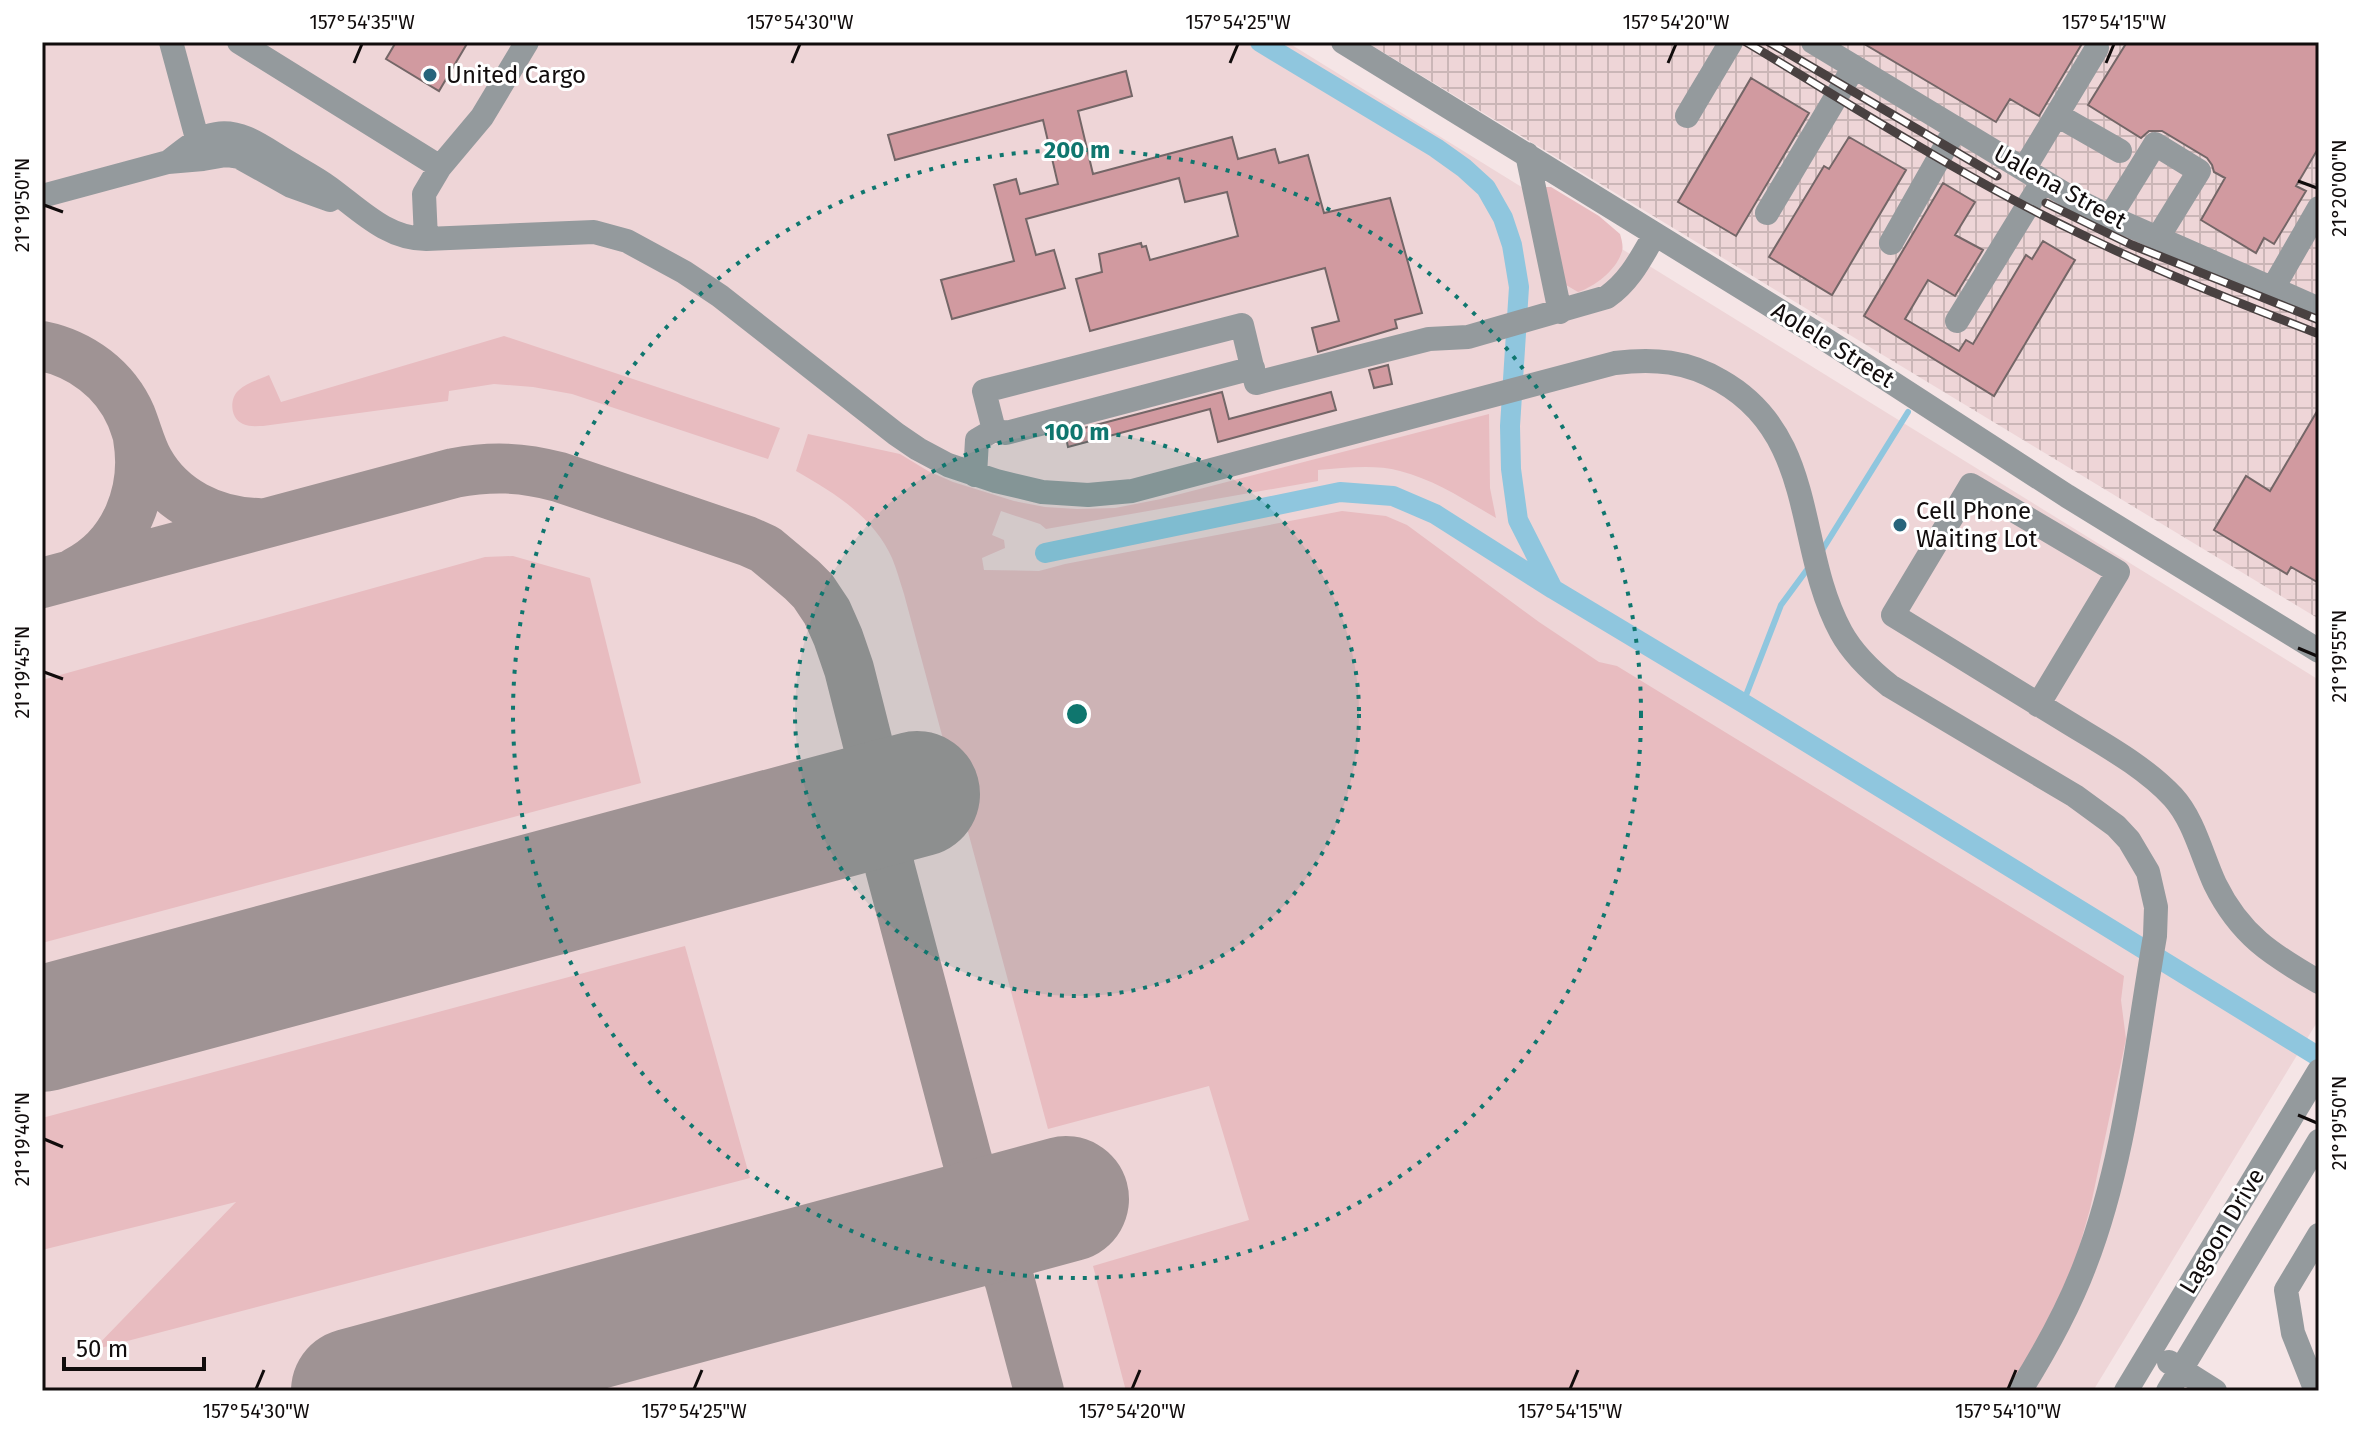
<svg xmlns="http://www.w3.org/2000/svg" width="2361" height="1433" font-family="'Fira Sans',sans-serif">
<defs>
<pattern id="industrial-grid" width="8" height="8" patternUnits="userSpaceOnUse" patternTransform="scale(2)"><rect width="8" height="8" fill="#eed5d7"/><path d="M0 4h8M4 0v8" fill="none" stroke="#cbb6b7"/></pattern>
</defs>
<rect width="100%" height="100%" fill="#f5e5e6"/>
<path fill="#eed5d7" d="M42,42H1287L2319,680V1019L2093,1391H42Z"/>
<path fill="url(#industrial-grid)" d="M1366,42H2319V619Z"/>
<path fill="#e8bcc0" d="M1546,187H1551L1599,216L1620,234C1622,241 1624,248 1621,254C1615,271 1594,287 1578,292L1566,285L1544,189Z
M504,336L780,428L768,459L572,394L533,387L494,384L449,391L448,401L263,426C257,426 249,427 243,424C230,419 229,398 239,390C247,383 260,379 269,375L281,402Z
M1489,414L1490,488L1496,518C1465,500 1435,480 1400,471C1374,464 1345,468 1318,470V481L1046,529L1040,524L1001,511L992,535L1004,540L1005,548L982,558L984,570L1039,571L1065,564L1342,511L1386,516L1407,525L1539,622L1599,662L1617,666L2124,976L2121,1000L2126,1039L2090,1209L2077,1255L2052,1318L2007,1391H1126L1093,1266L1249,1220L1209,1086L1048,1129L904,594C900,582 897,570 892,558C874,517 833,492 796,471L808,434L900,454L928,471L953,482L1014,501L1045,507L1077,509L1115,508L1161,499Z
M513,556L590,578L641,783L42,943V680L485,557Z
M685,946L750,1178L93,1350L236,1202L42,1250V1118Z"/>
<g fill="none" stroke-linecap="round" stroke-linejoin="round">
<path stroke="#8fc6de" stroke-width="6" d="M1821,552L1908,412
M1743,703L1781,605L1809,567"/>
<path stroke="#8fc6de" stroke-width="20" d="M1260,42L1436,148L1464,168L1486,188L1503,218L1512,245L1519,287L1510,426L1511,469L1518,520L1552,587
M1045,553L1340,492L1393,496L1435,514L1553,589L1743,703L2319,1057"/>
<path stroke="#9f9394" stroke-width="50" d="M42,346C81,354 115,379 131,416C137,431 141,448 149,462C171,501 214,522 258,523
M76,572C126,547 147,490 138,438
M42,583L454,473C491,466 522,467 559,477L747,541L765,549L802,580L813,591L827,612L838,637L849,669L868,744L890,868L967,1159L1010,1282L1039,1391"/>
<path stroke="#9f9394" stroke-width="126" d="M42,1029L917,794
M354,1391L1066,1199"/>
</g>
<path fill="#d19aa0" stroke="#746667" stroke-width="2" d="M396,42H468L439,91L386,59Z
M1861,42H2083L2039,116L2010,99L1996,122Z
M2127,42H2319V147L2296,186L2306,191L2274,244L2264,238L2256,253L2201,220L2225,178L2214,172L2212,165L2207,158L2162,131H2149L2141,138L2088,105Z
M1126,71L1132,96L1078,111L1093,174L1232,137L1238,159L1275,149L1279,163L1308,155L1324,213L1390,198L1422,313L1395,320L1397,328L1318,352L1312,328L1339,321L1325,268L1090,331L1076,279L1102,272L1099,254L1141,243L1142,247L1146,246L1150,260L1238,236L1227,192L1185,202L1179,178L1026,219L1036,255L1054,250L1065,288L952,319L941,280L1014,261L994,185L1016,179L1020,194L1058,184L1043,120L895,160L888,135Z
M1751,78L1809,113L1736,236L1678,202Z
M1849,137L1906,170L1832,295L1769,257L1824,166L1829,169Z
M1943,183L1975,202L1955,235L1983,250L1955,296L1928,280L1905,319L1959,351L1966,340L1973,344L2026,255L2032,259L2043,241L2075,260L1994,396L1864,316Z
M1388,365L1392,384L1374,388L1369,370Z
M1222,392L1229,419L1331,392L1336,410L1218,442L1210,409L1068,447L1065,433Z
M2319,408V583L2291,567L2287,574L2214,530L2246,476L2270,491Z"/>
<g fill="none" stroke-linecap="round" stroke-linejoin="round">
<path stroke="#949a9d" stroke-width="24" d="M171,42L201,153
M239,42L440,167
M1343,42L1814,332L2067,496L2319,651
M1813,42L2068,196L2110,217L2319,309
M2057,115L2120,151
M1687,116L1731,42
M1527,154L1560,312
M168,162C183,151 197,137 216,134C239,130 259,144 278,156C295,167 314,176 330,188C360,210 387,239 426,239L594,232L627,241L684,272L720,296L896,434L918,449L948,465L996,481L1042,492L1088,495L1132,491L1615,363C1654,358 1687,361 1721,381C1818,436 1795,548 1841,632C1853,654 1871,671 1890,686L2075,796L2116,826L2129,840L2148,872L2156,907L2155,936C2136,1045 2125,1162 2085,1265C2068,1310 2045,1351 2020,1391
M2024,169L2097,48
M42,196L168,162L203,159L226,155L239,157L291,186L330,200
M1767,213L1854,67
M2110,217L2155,144L2199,171L2157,239
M426,239L424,194L440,167L482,117L527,42
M1891,243L1956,128
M2273,288L2319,208
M1957,321L2043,181
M1253,368L1006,433L994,430L984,391L1242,325L1256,383L1429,339L1468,337L1607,297C1630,281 1641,258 1655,234
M975,475L977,440L994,430
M2038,705L2118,572L1971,485L1893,615C1950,650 2007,685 2064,720C2101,743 2143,765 2173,797C2194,820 2202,856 2215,884C2240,935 2272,955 2319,982
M2169,1362L2215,1391
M2126,1391L2319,1071
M2168,1391L2319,1141
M2316,1391L2293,1333L2286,1290L2319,1235"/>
<defs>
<path id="rail" d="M1746,42C1858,109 1970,182 2089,238C2164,274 2242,304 2319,334
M1769,42L1997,176
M2046,203L2132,245L2319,320"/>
</defs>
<use href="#rail" stroke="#494141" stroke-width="9"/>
<use href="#rail" stroke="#fff" stroke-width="6" stroke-dasharray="18" stroke-linecap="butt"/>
</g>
<path fill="none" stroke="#110c0c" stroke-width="3" d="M354,63L362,44M792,63L800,44M1230,63L1238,44M1668,63L1676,44M2106,63L2114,44M2298,181L2317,188M44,205L63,212M2298,648L2317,656M44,672L63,679M2298,1115L2317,1123M44,1139L63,1147M256,1389L264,1370M694,1389L702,1370M1132,1389L1140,1370M1570,1389L1578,1370M2008,1389L2016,1370"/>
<circle cx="1077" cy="714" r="282" fill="#0f766e" fill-opacity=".12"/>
<g fill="none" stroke="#0f766e" stroke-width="4" stroke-dasharray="4 8">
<circle cx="1077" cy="714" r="282"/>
<circle cx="1077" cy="714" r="564"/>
</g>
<g fill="#27647b" stroke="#fff" stroke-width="3">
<circle cx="430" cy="75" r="8"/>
<circle cx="1900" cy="525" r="8"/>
</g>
<g text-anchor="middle" stroke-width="6" stroke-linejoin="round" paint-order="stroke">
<g font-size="24" fill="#110c0c" stroke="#fff" text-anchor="start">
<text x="446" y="83">United Cargo</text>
<text x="1916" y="519">Cell Phone<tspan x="1916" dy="28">Waiting Lot</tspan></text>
</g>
<g font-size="24" fill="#110c0c" stroke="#fff">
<text transform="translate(2060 187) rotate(29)" y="8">Ualena Street</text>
<text transform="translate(1833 345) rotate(32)" y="8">Aolele Street</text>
<text transform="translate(2222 1231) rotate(-59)" y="8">Lagoon Drive</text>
</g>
</g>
<circle cx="1077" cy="714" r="12" fill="#0f766e" stroke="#fff" stroke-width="4"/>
<g font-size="24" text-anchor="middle" font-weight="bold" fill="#0f766e" stroke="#fff" stroke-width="6" stroke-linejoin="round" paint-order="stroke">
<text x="1077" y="158">200 m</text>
<text x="1077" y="440">100 m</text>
</g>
<rect width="2361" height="1433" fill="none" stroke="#ffffff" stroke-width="88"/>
<path d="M64 1357v12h140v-12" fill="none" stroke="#110c0c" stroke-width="4"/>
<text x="76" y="1357" font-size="24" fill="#110c0c" stroke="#ffffff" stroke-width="6" paint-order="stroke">50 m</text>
<rect x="44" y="44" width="2273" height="1345" fill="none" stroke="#110c0c" stroke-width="3"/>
<g font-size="20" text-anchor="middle" fill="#110c0c">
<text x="362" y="29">157°54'35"W</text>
<text x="800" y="29">157°54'30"W</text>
<text x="1238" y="29">157°54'25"W</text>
<text x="1676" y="29">157°54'20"W</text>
<text x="2114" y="29">157°54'15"W</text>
<text transform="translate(2339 188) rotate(-90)" y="7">21°20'00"N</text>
<text transform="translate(22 205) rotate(-90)" y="7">21°19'50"N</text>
<text transform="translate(2339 656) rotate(-90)" y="7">21°19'55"N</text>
<text transform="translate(22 672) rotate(-90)" y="7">21°19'45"N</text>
<text transform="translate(2339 1123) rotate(-90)" y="7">21°19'50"N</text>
<text transform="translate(22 1139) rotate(-90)" y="7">21°19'40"N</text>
<text x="256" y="1418">157°54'30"W</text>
<text x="694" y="1418">157°54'25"W</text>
<text x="1132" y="1418">157°54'20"W</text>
<text x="1570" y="1418">157°54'15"W</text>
<text x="2008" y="1418">157°54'10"W</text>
</g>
</svg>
